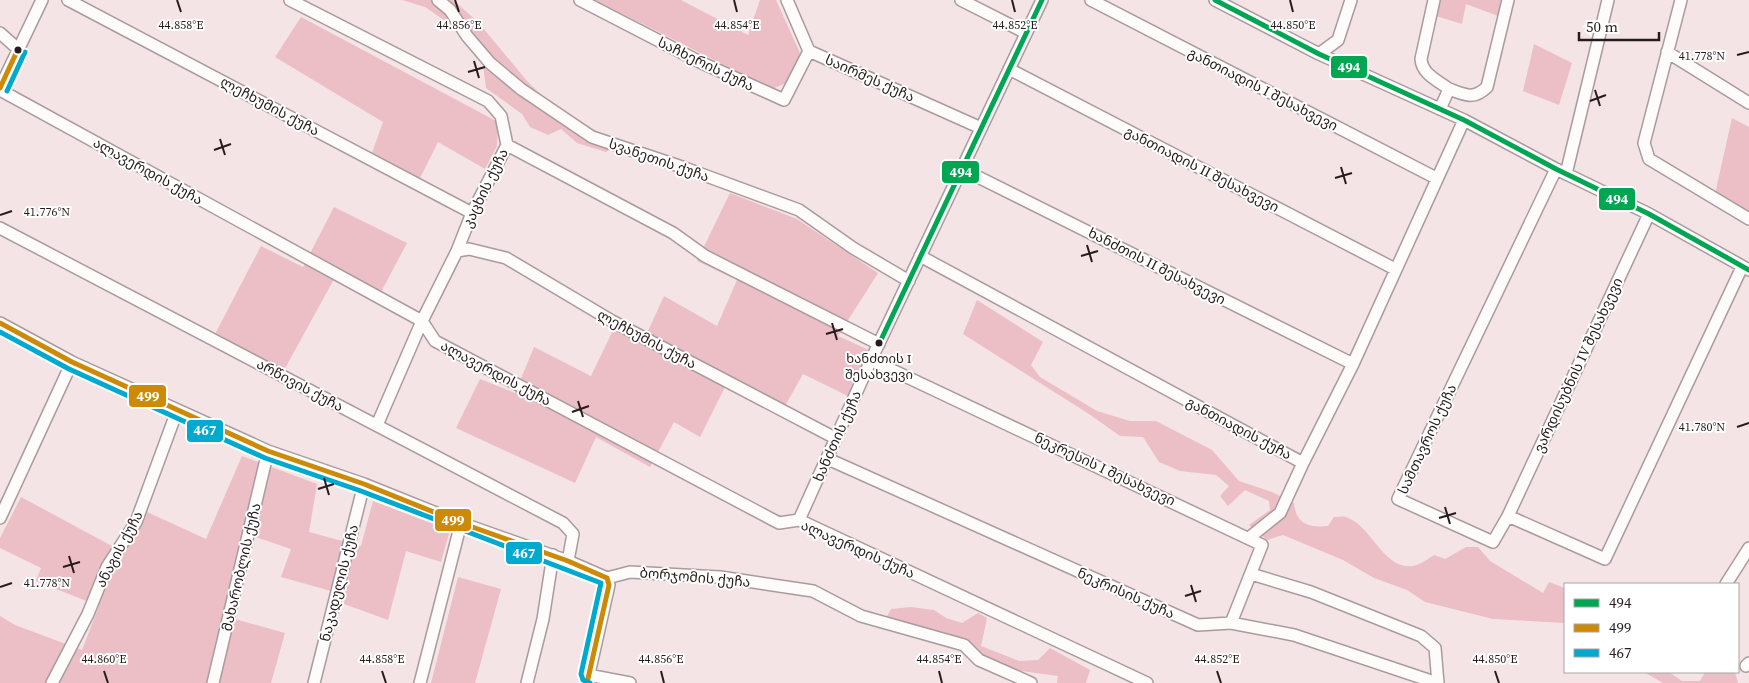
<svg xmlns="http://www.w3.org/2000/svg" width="1749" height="683" font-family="'Source Serif 4','Noto Sans Georgian',serif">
<rect width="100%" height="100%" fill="#f5e4e6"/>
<path fill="#ecbec6" d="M402,0H453L478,22L527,81L548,102L618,144L606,152L577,143L561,129L548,135L530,127L522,114L486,88L483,65L451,25L425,7Z
M595,0H681L748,35L760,0H776L800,53L789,82L772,89Z
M1440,0H1502L1498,16L1466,4L1462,24L1436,16Z
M301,17L498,122L497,146L485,169L438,142L420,178L372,153L383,122L275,57Z
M1534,44L1572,63L1559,105L1523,91Z
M1732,118L1749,127V213L1715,194Z
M730,193L797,219L878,273L838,336L871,351L850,397L803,374L780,415L725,387L700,437L674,422L650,467L596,437L575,483L456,428L480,379L515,393L534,347L591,376L614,328L642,344L664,296L717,326L737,280L697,261Z
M334,207L407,243L380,294L339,270L283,372L214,336L261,246L303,267Z
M977,300L1043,342L1031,365L1040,377L1097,411L1130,421H1156L1212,450L1239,481L1272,492L1294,503C1296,524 1309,528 1328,526L1334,517C1338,517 1343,516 1346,517C1373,526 1385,575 1417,565C1423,563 1429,558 1434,555L1445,559L1466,547H1478L1490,561L1543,593L1549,582L1565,588V623L1493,619L1425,602L1407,590L1374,578L1343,560L1283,535L1267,540L1249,525L1270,510L1269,501L1245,490L1228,506L1220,496L1229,486L1216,475L1180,471L1159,462L1143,437L1120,436L1089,414L963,334Z
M242,456L317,484L309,532L361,546L373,501L450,530L441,562L406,551L388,620L344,604L345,595L281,577L291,549L244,533L224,616L285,633L271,683H0V616L15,625L82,650L99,606L36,581L41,568L0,548V538L21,497L125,553L147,512L206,539Z
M458,577L501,589L475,683H431Z
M911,607L934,610L946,618L962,623L978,613L987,618L981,646L1019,661L1038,660L1050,648L1090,670L1086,683H1057L1058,676L1014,670L979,653L968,640L886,618L891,609Z
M1644,672H1669L1682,681H1700L1705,672H1735L1738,683H1663Z"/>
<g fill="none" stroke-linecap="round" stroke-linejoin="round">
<defs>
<path id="minor" d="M68,0L472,213
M290,0L488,101L501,116L507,145L472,213L457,251L422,321L377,425
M438,0L450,10L467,36L490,63L521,89L592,137L682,167L799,210L853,248L909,281
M580,0L700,62L784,100L809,51
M787,0L809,51L981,128
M961,0L1026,33
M1091,0L1436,178
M1215,0L1319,54L1464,120L1556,169L1649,214L1749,270
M1434,0L1421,59C1422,74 1437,80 1449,89
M1681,0L1644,143L1649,159L1749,219
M0,33L18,49
M1667,52L1749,103
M1319,54L1338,40L1351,0
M1009,69L1395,269
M0,88L42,0
M0,90L422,321L435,341L779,523L799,520L1147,683
M1440,109L1449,89C1465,95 1474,100 1487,87L1508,0
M507,145L673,233L705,256L879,344
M962,169L1353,364
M1556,169L1398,499L1493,542L1508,516L1605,559L1742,267
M1566,174L1608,0
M0,228L563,523L573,534L568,561
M457,251L469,249L506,258L612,321L835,438
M920,256L1303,463L1353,364L1464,120
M0,323L72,362L268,451L364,484L461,523L568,561L607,578L630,572L720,577L813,591L861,616L964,645L979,660L1031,683
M871,360L1262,545L1231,623
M828,459L1198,625L1231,623L1294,635L1437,683
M1508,516L1649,214
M0,518L72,362
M799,520L871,360L1042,0
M1250,537L1280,513L1303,463
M1251,574L1311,592L1421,636L1435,648L1438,683
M1726,584L1749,548
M1746,666L1749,663
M588,675L630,683
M52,683L88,614L107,567L136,522L177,411
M213,683L268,451
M314,683L364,484
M420,683L461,523
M527,683L543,619L553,555
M587,683L609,585L607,578"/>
</defs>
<use href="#minor" stroke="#a99b9d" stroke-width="14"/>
<use href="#minor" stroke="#fefbfb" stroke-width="11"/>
<defs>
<path id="bus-1" d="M1215,0L1319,54L1464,120L1556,169L1649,214L1749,270
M879,344L1042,0"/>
<path id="bus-2" d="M0,88L18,49
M0,323L72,362L268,451L364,484L461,523L568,561L607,578
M587,683L609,585L607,578"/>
<path id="bus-3" d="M7,91L25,52
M0,332L69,369L265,458L361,491L601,583L581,674L583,680L590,683"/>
</defs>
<use href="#bus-1" stroke="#fff" stroke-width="9"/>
<use href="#bus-2" stroke="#fff" stroke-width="9"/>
<use href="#bus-3" stroke="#fff" stroke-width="9"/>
<use href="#bus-1" stroke="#00a651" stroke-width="5"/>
<use href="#bus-2" stroke="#cd8a06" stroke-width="5"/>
<use href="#bus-3" stroke="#00a9ce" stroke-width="5"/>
</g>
<path fill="none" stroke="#271b1d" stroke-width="2" d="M177,0L181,12M455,0L459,12M734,0L737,12M1012,0L1015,12M1290,0L1293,12M1737,55L1749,52M474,61L479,78M468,72L485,67M1595,90L1600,106M1590,101L1606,95M220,139L225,155M214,150L231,144M1341,167L1346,184M1335,178L1352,173M0,215L12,211M1087,245L1092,262M1081,256L1098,251M832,323L837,340M826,334L843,329M578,401L583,417M572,412L589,406M1737,427L1749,423M324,478L329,495M318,489L334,484M1445,507L1450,524M1439,518L1456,513M69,556L74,573M63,567L80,562M1191,585L1196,602M0,587L12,583M1185,596L1201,591M104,671L108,683M382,671L386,683M661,671L664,683M939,671L942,683M1217,671L1221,683M1495,671L1499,683"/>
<g fill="#271b1d" stroke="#fff" stroke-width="2">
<circle cx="18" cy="50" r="4.5"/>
<circle cx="879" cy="343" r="4.5"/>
</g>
<g text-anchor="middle" stroke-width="4" stroke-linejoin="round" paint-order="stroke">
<g font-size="13" fill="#271b1d" stroke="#fff">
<text x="879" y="363">ხანძთის I<tspan x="879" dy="16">შესახვევი</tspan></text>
</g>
<g font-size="14" fill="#271b1d" stroke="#fff">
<text transform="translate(706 64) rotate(26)" y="5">საჩხერის ქუჩა</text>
<text transform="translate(870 78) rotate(24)" y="5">საირმეს ქუჩა</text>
<text transform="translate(1263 89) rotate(27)" y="5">განთიადის I შესახვევი</text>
<text transform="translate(270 106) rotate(28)" y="5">ლეჩხუმის ქუჩა</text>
<text transform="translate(659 160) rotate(19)" y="5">სვანეთის ქუჩა</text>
<text transform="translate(1202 169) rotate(27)" y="5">განთიადის II შესახვევი</text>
<text transform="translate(148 171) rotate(29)" y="5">ალავერდის ქუჩა</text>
<text transform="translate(485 188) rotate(-64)" y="5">კაცხის ქუჩა</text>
<text transform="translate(1157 266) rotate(27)" y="5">ხანძთის II შესახვევი</text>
<text transform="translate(647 339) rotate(28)" y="5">ლეჩხუმის ქუჩა</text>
<text transform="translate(1578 365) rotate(-65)" y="5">ვარდისუბნის IV შესახვევი</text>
<text transform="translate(496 373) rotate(28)" y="5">ალავერდის ქუჩა</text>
<text transform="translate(300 385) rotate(28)" y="5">არწივის ქუჩა</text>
<text transform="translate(1239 428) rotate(28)" y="5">განთიადის ქუჩა</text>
<text transform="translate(837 436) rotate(-66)" y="5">ხანძთის ქუჩა</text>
<text transform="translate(1427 439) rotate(-65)" y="5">სამთავროს ქუჩა</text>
<text transform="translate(1105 469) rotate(25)" y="5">ნეკრესის I შესახვევი</text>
<text transform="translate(119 549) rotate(-62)" y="5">ანაგის ქუჩა</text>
<text transform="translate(858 549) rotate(24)" y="5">ალავერდის ქუჩა</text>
<text transform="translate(241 567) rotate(-77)" y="5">მახარობლის ქუჩა</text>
<text transform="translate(695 577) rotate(5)" y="5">ბორჯომის ქუჩა</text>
<text transform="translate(339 583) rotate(-76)" y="5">ნაკადულის ქუჩა</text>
<text transform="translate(1126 593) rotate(24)" y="5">ნეკრისის ქუჩა</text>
</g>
</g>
<g font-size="12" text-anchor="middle" fill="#271b1d" stroke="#fff" stroke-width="4" stroke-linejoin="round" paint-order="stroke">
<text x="181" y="29">44.858°E</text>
<text x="459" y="29">44.856°E</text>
<text x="737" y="29">44.854°E</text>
<text x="1015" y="29">44.852°E</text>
<text x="1293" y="29">44.850°E</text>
<text x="1702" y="60">41.778°N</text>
<text x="47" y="216">41.776°N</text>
<text x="1702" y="431">41.780°N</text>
<text x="47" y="587">41.778°N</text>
<text x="104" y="663">44.860°E</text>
<text x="382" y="663">44.858°E</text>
<text x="661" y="663">44.856°E</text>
<text x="939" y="663">44.854°E</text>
<text x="1217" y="663">44.852°E</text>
<text x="1495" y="663">44.850°E</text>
</g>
<g stroke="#fff" stroke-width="2">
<rect x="1330" y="55" width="38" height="24" rx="5" fill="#00a651"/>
<rect x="941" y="160" width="39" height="24" rx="5" fill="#00a651"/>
<rect x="1598" y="187" width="38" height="24" rx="5" fill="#00a651"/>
<rect x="128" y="384" width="39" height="24" rx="5" fill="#cd8a06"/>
<rect x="186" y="419" width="38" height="24" rx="5" fill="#00a9ce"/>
<rect x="434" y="508" width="38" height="24" rx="5" fill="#cd8a06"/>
<rect x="505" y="541" width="38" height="24" rx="5" fill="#00a9ce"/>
</g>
<g font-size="14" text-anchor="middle" font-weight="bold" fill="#fff">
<text x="1349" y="72">494</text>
<text x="961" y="177">494</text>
<text x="1617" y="204">494</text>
<text x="148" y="401">499</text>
<text x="205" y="435">467</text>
<text x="453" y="525">499</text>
<text x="524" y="558">467</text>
</g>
<rect x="1564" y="583" width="175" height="90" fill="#ffffff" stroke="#a9a4a5"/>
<rect x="1574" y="599" width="25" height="8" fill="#00a651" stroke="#a9a4a5"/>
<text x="1609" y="608" font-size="15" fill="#271b1d">494</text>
<rect x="1574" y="624" width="25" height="8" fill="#cd8a06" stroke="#a9a4a5"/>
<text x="1609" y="633" font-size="15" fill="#271b1d">499</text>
<rect x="1574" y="649" width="25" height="8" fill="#00a9ce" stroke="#a9a4a5"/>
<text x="1609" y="658" font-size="15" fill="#271b1d">467</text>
<path d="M1579 32v8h80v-8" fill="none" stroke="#271b1d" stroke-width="2.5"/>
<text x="1586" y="32" font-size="15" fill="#271b1d" stroke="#ffffff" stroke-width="4" paint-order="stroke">50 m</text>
</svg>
